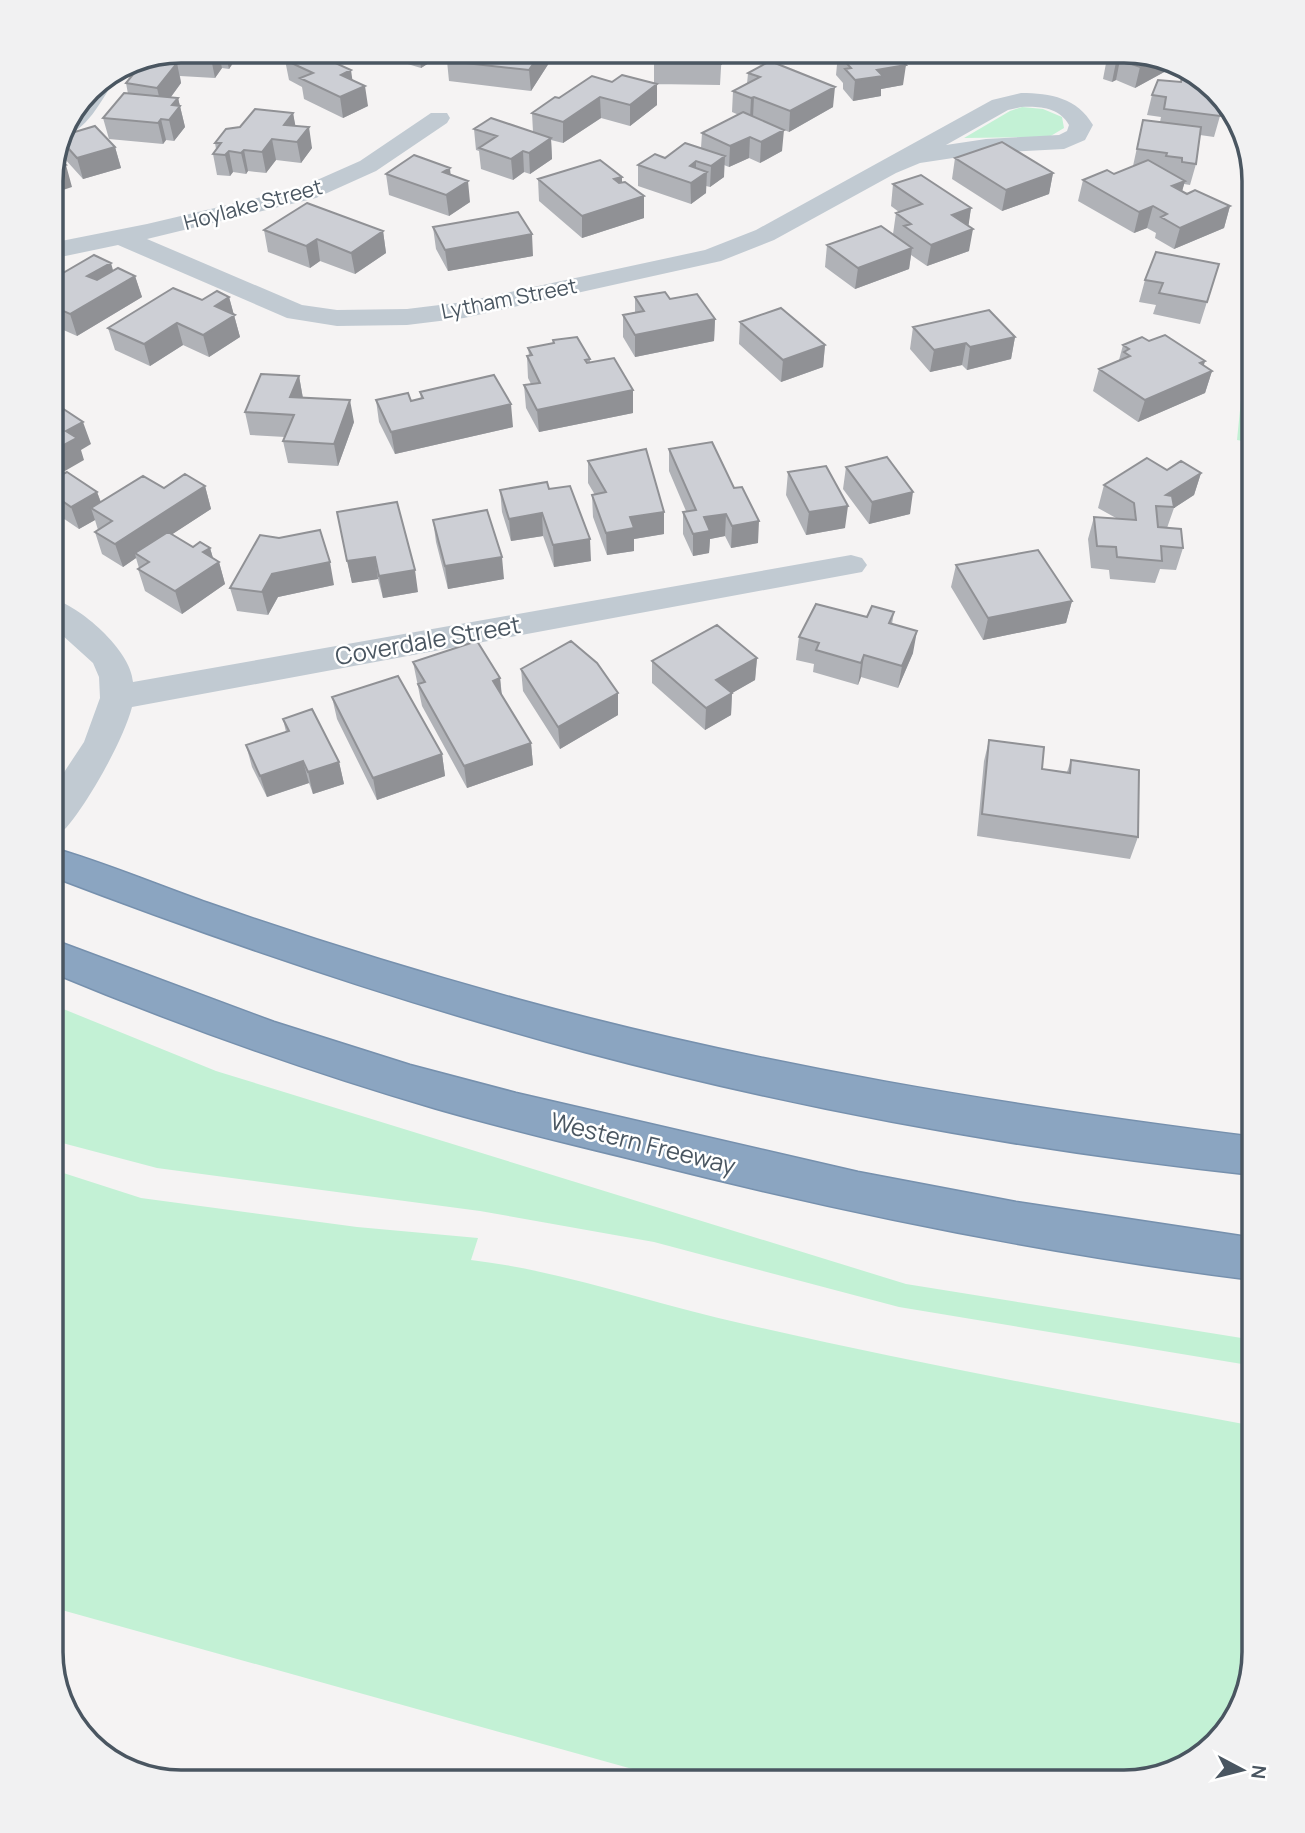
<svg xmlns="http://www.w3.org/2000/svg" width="1305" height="1833" font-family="Manrope,sans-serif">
<rect width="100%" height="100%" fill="#f5f3f3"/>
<path fill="#c3f1d5" d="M1022,107L1043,109L1062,117L1064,128L1049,137L964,138L1010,111Z
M1254,271V443L1237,440Z
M51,1004L216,1071L906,1284L1254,1340V1366L899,1307L654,1242L480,1211L157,1168L51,1140Z
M51,1169L141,1198L357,1227L478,1238L471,1260C564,1271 653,1304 744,1324C913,1363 1084,1394 1254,1426V1653L1237,1717L1190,1765L1125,1782H679L51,1607Z"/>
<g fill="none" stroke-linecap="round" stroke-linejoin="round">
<defs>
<path id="highway" d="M63,851C112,866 160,886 208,903C311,939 415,971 520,1000C761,1066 1007,1106 1254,1137V1175C1029,1151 803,1110 585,1052C404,1003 226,943 51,876V854Z
M51,939L274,1022L410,1065L516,1093L858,1172L1016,1202L1254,1238V1280C1052,1255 850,1214 652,1164C579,1146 506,1129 434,1108C304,1070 176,1024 51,972Z"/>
</defs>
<use href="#highway" stroke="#7690ad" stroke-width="3"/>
<path fill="#c1cad2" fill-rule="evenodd" d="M113,77L115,80C102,99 86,133 61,137L64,124L95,83Z
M1021,93C1051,93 1077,98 1093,125L1085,140L1064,149L986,153L920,163L896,173L774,240L721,261L464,318L407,325L337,326L287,318L118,245L51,259V243L147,224L299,188L360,161L431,113H447L450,118L447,123L376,171L316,198L147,239L302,305L337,310L407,309L464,302L705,250L756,230L992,100ZM1021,107C1039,106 1059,107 1069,125L1067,131L1059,135L986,139L946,145L1008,110Z
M851,555L862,558L867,565L862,572L132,707C124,739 88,803 66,828C62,832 56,833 51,835V792L84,742L100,698L99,677L93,663L51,625V598C80,606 131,650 133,682Z"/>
<use href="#highway" fill="#8ba5c1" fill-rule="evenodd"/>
</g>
<path fill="#b0b2b7" d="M181,51H239V54L229,69L222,68L215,78L180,76L181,83L171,97L178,98L185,127L174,141L166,140L163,144L109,139L103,118L128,94L126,83L139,67Z
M364,51H448L421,68Z
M454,51H548L549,63L531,91L449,81L447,61Z
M722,51L720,85L655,84H657V105L630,126L601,118L563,143L551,140L552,159L530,174L524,172L513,180L481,169L479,151L476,150L474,129L533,132L532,113L559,98L612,82L654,83V63Z
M937,51H981L980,57L951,63Z
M838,54L903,85L881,89V96L853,101L843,89V83L836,75Z
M1107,58L1177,65L1135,88L1116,80L1112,82L1103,79Z
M285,60L353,80L368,106L343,118L304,99L302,87L289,80Z
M748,73L833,107L789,132L768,123L782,151L760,163L749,158L729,167L724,165V177L710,187L706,186V193L691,204L638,186V165L701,148L702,133L739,115L732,112L733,91L747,84Z
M1199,78L1222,101L1220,116L1214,137L1200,135L1196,164L1190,185L1184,184L1182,191L1187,194L1230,206L1224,228L1174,249L1155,238L1156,233L1147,228L1134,233L1078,201L1083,180L1114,174L1133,166L1143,120L1160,122L1161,117L1147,115L1152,95L1181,82L1199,80Z
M293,113L295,126L312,148L301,163L276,160L266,173L248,171L246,174L233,172L230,176L217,175L213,154L216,149L215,143L240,127Z
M61,136L115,147L121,168L83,179L64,158L59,142Z
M955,158L1053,173L1049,194L1002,211L952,179Z
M386,174L451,175L470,202L449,216L389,195Z
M538,179L622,182L644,196V218L582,238L539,201Z
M893,184L971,208L968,226L969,251L927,266L911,255L909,269L855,289L825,267L827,245L893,234L896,213L899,212L891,206Z
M433,227L533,256L448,271L436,249Z
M264,230L383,231L386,253L355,274L320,261L310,268L268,252Z
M1219,264L1200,324L1153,314L1156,305L1139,302L1145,280Z
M113,271L135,276L142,297L77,336L59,328L56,320L51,323V280Z
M229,297L240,337L209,357L183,345L150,366L115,350L108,328L202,300Z
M635,297L670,299L715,319L714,341L635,357L623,337V315L635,312Z
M740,322L825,345L823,367L781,382L739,344Z
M913,327L1015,337L1011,359L967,370L962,365L930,372L910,349Z
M553,340L590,359V363L633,413L539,432L526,408L524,385L531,384L528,378L527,356L529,355L528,348L553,343Z
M1149,341L1204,366L1212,371L1205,393L1138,422L1093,391L1099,369L1119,360L1123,345Z
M299,376L303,398L354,422L338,466L288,463L283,441L285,437L250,435L245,412Z
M420,392L513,427L395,454L379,422L376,400L411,401L421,399Z
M669,449L758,543L731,548L725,536L710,539L709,553L693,556L683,534V512L686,511L669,471Z
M588,461L664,534L634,539V551L607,555L593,517L592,495H595L588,483Z
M846,467L910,514L869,524L843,489Z
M1167,470L1201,473L1194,495L1174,508L1167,528L1183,548L1176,570L1160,569L1155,583L1110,579L1109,570L1091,568L1088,539L1094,517L1116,518L1098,508L1104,485Z
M788,472L845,528L806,535L786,495Z
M51,480L97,492L101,502L164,488L205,486L211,509L172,534L193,547L210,548L213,558L219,562L225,584L182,614L145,591L138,569L139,568L136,558L123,567L102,554L95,532L98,530L95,520L79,529L51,510Z
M549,489L591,561L554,567L543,536L511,541L502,512L500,490Z
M337,512L418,592L383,598L378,579L352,583Z
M433,520L504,579L448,589L436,542Z
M956,565L1072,601L1066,623L983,640L951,587Z
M334,585L278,597L268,615L237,611L230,588Z
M894,612L892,624L913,653L898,688L861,677L858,685L813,672L814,664L796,660L799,637L867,617Z
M757,658L755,680L732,693L731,715L705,730L652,683V661Z
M413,662L500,678L502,695L531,743L533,765L467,788L422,706Z
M521,669L618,693V715L560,749L523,691Z
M332,697L442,754L445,776L377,800L337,719Z
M283,719L339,762L344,784L313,794L309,783L267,797L252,767L246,745L286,732Z
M989,740L1042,769L1067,772L1071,760L1138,837L1130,859L977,836L984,761Z"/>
<path fill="#909195" d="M216,51H218L222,68L215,78L211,58Z
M225,51H239V54L229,69Z
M419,51H448L421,68Z
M542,51H548L549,63L531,91L529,70Z
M914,51H931L914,54Z
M953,51H981L980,57L951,63Z
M1156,58L1177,65L1135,88L1140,67Z
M1120,60L1116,80L1112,82L1116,62Z
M177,63L181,83L162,109L157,88Z
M906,65L903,85L881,89V96L853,101L855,80L877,70Z
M351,70L354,91L365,86L368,106L343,118L340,97L341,75Z
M657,84V105L630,126V105Z
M835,87L833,107L789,132L790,111Z
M600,97L601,118L563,143V122Z
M754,97L753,117L750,119L751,98Z
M178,98L185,127L174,141L169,120L172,105Z
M293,113L297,134L284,125Z
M161,119L166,140L163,144L158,123Z
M309,127L312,148L301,163L297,142Z
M784,130L782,151L760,163L761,142Z
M750,137L749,158L729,167L730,146Z
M551,138L552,159L530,174L529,153Z
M272,139L276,160L266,173L262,152Z
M115,147L121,168L83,179L77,158Z
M244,150L248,171L246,174L241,153Z
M229,151L233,172L230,176L225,155Z
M523,151L524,172L513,180L511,159Z
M725,156L724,177L710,187L711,166Z
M696,161V180L707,172L706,193L691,204L690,166Z
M66,165L72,187L51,194L52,170Z
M450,168L452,189L443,172Z
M1053,173L1049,194L1002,211L1006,190Z
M622,177V198L614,179Z
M468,181L470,202L449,216L446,195Z
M1185,181L1179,202L1172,186Z
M644,196V218L582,238V216Z
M1153,206L1147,228L1134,233L1139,212Z
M1230,206L1224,228L1174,249L1180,228Z
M971,208L968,229L952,215Z
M973,229L969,251L927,266L931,245Z
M383,231L386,253L355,274L351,253Z
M532,234L533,256L448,271L445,250Z
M317,239L320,261L310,268L306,246Z
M912,248L909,269L855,289L858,268Z
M111,263L117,284L94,298L87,276Z
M135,276L142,297L77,336L70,314Z
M51,297L55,308L52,306L56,320L51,323Z
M229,297L240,337L209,357L203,335L215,306Z
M715,319L714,341L635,357V335Z
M177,323L183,345L150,366L144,344Z
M1015,337L1011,359L967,370L970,347Z
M966,343L962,365L930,372L934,350Z
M825,345L823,367L781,382L783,360Z
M1205,361L1201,376L1212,371L1205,393L1138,422L1145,400L1200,363Z
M299,376L303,399L290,397Z
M633,390V413L539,432L537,410Z
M350,400L354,422L338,466L334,444Z
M511,404L513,427L395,454L391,432Z
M83,422L91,444L81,450L84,460L51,479V452L66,431Z
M1201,473L1194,495L1174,508L1166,495Z
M205,486L211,509L139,556L135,553L136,558L123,567L115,544Z
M97,492L105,514L91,508L95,520L79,529L71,507Z
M913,492L910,514L869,524L872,502Z
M848,506L845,528L806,535L809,512Z
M664,512V534L634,539V551L607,555L606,533L630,517Z
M542,513L543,536L511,541L509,519Z
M726,514L725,536L710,539L709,553L693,556V534L704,517Z
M759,521L758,543L731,548L732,526Z
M590,539L591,561L554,567L553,545Z
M210,548L215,565L219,562L225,584L182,614L175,591L203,552Z
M375,557L378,579L352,583L347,561Z
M502,557L504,579L448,589L445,566Z
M330,562L334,585L278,597L268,615L262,592L272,574Z
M415,570L418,592L383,598L379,576Z
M1072,601L1066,623L983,640L988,618Z
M917,631L913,653L898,688L902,666Z
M864,655L861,677L858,685L861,663Z
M757,658L755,680L720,700L732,693L731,715L705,730L706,708L716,680Z
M500,678L502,700L493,681Z
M618,693V715L560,749L558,727Z
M531,743L533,765L467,788L464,766Z
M442,754L445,776L377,800L373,778Z
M303,761L309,783L267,797L260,776Z
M339,762L344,784L313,794L308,772Z"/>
<path fill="#cdcfd5" stroke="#909195" stroke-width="2" d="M181,51H216L211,58L170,55Z
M307,51H309L351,70L341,75L365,86L340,97L300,78L313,73L285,60Z
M454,51L482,52L542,51L529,70L447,61Z
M655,51H722L721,64L654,63Z
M861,51H892L906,65L877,70L883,76L855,80L845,69L851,68L838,54Z
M1120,51H1132L1156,58L1140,67L1120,60L1116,62L1107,58Z
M153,61L177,63L157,88L126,83L139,67Z
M770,61L835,87L790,111L754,97L751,98L733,91L760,77L748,73Z
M622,75L657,84L630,105L600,97L563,122L532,113L555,97L559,98L592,76L612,82Z
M1182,78L1200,80V79L1222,101L1220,116L1164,109L1166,97L1152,95L1158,80L1181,82Z
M124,93L178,98L172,105L180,106L169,120L161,119L158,123L103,118Z
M255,109L293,113L284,125L309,127L297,142L272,139L262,152L244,150L241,153L229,151L225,155L213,154L221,143H215L226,129L240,127Z
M743,112L784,130L761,142L750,137L730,146L702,133Z
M491,118L551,138L529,153L523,151L511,159L479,148L497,136L474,129Z
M1143,120L1201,127L1196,164L1182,162V158L1166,156L1167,153L1137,149Z
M95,126L115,147L77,158L60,139L61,136Z
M1002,142L1053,173L1006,190L955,158Z
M685,143L725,156L711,166L696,161L690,166L707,172L691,183L638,165L655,154L665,158Z
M414,155L450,168L443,172L468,181L446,195L386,174Z
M55,156L66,165L52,170Z
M600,160L622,177L614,179L619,183L625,182L644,196L582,216L538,179Z
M1148,160L1185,181L1172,186L1187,194L1195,190L1230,206L1180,228L1161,217L1167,214L1153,206L1139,212L1083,180L1107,170L1114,174Z
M921,175L971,208L952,215L973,229L931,245L904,226L911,224L896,213L922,204L893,184Z
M307,203L383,231L351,253L317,239L306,246L264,230Z
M518,212L532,234L445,250L433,227Z
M881,226L912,248L858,268L827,245Z
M1156,252L1219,264L1207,302L1159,293L1163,283L1145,280Z
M94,255L111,263L87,276L97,280L118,268L135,276L70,314L52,306L61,301L51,297V280Z
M173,288L202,300L217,291L229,297L215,306L235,315L203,335L177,323L144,344L108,328Z
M665,292L670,299L697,294L715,319L635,335L623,315L644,311L635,297Z
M781,308L825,345L783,360L740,322Z
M989,310L1015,337L970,347L966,343L934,350L913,327Z
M1165,335L1205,361L1200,363L1212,371L1145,400L1099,369L1130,356L1124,352L1129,349L1123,345L1142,337L1149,341Z
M577,337L590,359L585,360L587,363L614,358L633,390L537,410L524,385L540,383L527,356L532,355L528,348L554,343L553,340Z
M261,374L299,376L290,397L350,400L334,444L283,441L294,415L245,412Z
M494,375L511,404L391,432L376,400L408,393L411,401L423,398L420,392Z
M62,408L83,422L66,431L77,438L51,452V414Z
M712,442L734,488L742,487L759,521L732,526L726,514L704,517L710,531L693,534L683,512L696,510L669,449Z
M646,449L664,512L630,517L634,528L606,533L592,495L606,492L588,461Z
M887,457L913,492L872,502L846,467Z
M1147,458L1167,470L1181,461L1201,473L1166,495L1172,496L1174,507L1156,506L1158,527L1181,529L1183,548L1161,546L1162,561L1117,557L1116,547L1097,546L1094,517L1136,520L1134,503L1104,485Z
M826,466L848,506L809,512L788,472Z
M67,472L97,492L71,507L51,493V480Z
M185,474L205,486L115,544L95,532L112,521L91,508L143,476L164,488Z
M547,482L549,489L570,486L590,539L553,545L542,513L509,519L500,490Z
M397,502L415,570L379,576L375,557L347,561L337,512Z
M487,510L502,557L445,566L433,520Z
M320,530L330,562L272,574L262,592L230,588L260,535L279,538Z
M168,532L193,547L200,542L210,548L203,552L219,562L175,591L138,569L149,562L135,553Z
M1038,550L1072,601L988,618L956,565Z
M816,604L867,617L872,606L894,612L889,623L917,631L902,666L864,655L861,663L816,650L819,643L799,637Z
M717,625L757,658L716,680L732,693L706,708L652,661Z
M477,641L500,678L493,681L531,743L464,766L418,684L425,682L413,662Z
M571,641L597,663L618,693L558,727L521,669Z
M398,676L442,754L373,778L332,697Z
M312,709L339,762L308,772L303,761L260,776L246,745L289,731L283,719Z
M989,740L1044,747L1042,769L1070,773L1071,760L1139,770L1138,837L982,814Z"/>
<g text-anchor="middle" stroke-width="5" stroke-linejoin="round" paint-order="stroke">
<g font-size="21" fill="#4a5661" stroke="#fff">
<text transform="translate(253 205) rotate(-15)" y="7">Hoylake Street</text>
<text transform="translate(509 299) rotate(-11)" y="7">Lytham Street</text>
</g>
<g font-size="24" fill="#4a5661" stroke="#fff">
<text transform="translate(428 641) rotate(-10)" y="8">Coverdale Street</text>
<text transform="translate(643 1144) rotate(14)" y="8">Western Freeway</text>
</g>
</g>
<path d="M0 0H1305V1833H0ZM181 63H1124A118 118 0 0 1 1242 181V1652A118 118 0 0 1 1124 1770H181A118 118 0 0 1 63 1652V181A118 118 0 0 1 181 63Z" fill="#f1f1f2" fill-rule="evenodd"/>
<path fill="none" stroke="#4a5661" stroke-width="3.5" d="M181 63H1124A118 118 0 0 1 1242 181V1652A118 118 0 0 1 1124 1770H181A118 118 0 0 1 63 1652V181A118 118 0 0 1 181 63Z"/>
<g transform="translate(1242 1770) rotate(97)" stroke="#ffffff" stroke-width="5" paint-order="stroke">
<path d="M0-5L12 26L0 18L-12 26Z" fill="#4a5661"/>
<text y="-10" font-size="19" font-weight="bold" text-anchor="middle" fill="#4a5661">N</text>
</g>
</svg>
